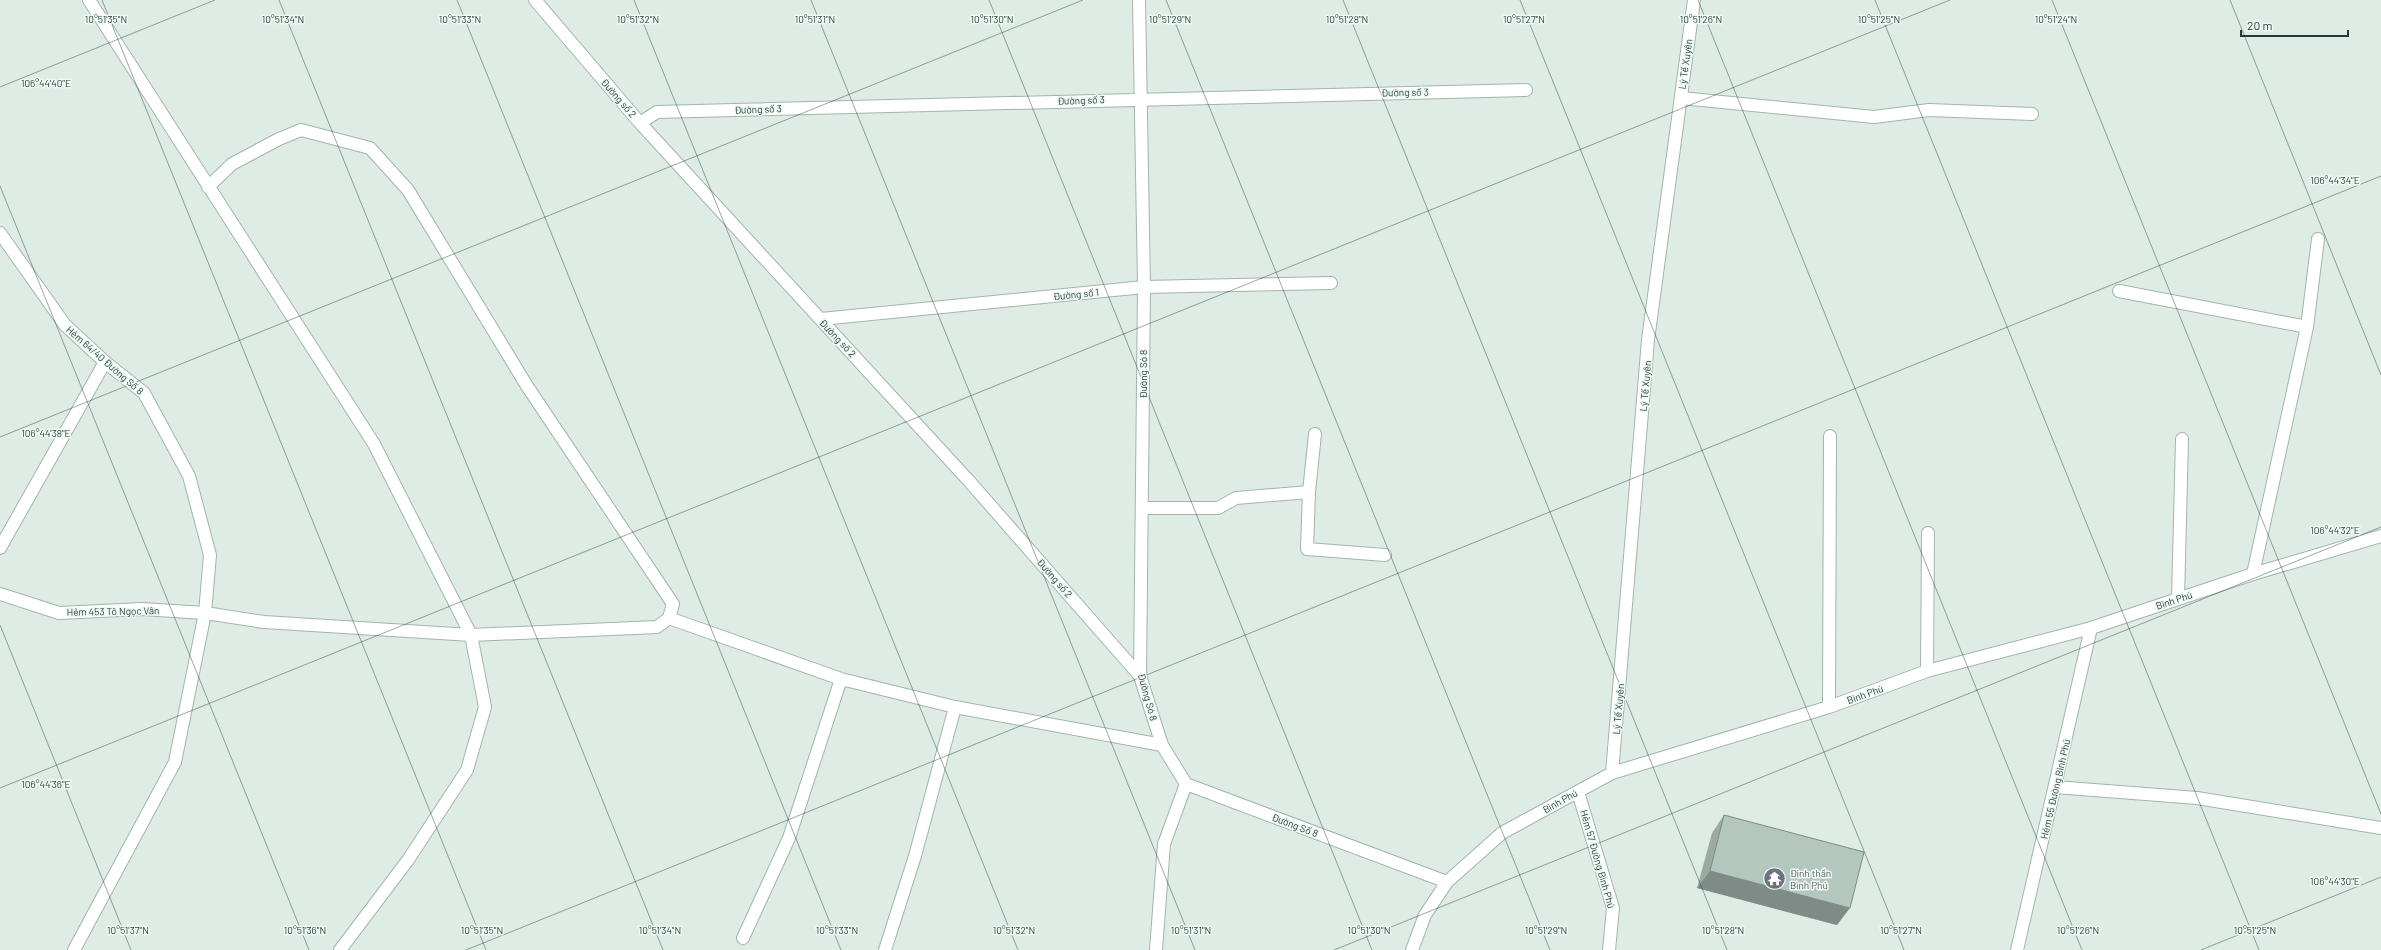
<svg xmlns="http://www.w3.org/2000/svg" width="2381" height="950" font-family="Barlow,sans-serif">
<rect width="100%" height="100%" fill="#dfece6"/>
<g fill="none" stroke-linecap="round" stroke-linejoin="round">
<defs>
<path id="service" d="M1681,98L1874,117L1929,110L2032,114
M1309,492L1307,549L1385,555
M1142,508H1218L1236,498L1309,492L1315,434
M0,548L105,362
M0,594L59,613L142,609L205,613
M669,618L841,679L955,707L1162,745
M2055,787L2197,798L2381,828
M743,938L789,838L841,679
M885,950L915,856L955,707
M1156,950L1164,844L1186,784"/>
<path id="minor" d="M89,0L374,444L471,635L485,707L467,770L408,860L340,950
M535,0L640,123L969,481L1140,676
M1139,0L1144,287L1140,676L1162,745L1186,784L1447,882
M640,123L657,112L1526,90
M0,233L65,325L105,362L144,393L189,476L210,555L205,613L175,762L74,950
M2119,291L2307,327
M821,319L1144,287L1331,283
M2253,574L2307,327L2318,239
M2178,599L2182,439
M205,613L264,622L471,635L657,627L669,618L673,604L527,386L408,190L370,148L301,130L279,139L232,164L208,187
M1927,671L1928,533
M1829,707L1830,436
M1612,773L1648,340L1694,0
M1578,792L1613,908L1609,950
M1412,950L1425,915L1447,882L1502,833L1612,773L1829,707L1927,671L2091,628L2253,574L2381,536
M2017,950L2091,628"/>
</defs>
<use href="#service" stroke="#a2b4ad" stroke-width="14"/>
<use href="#minor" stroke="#a2b4ad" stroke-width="14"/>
<use href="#service" stroke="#fff" stroke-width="12"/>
<use href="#minor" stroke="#fff" stroke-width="12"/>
</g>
<path fill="#9baba4" d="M1724,815L1837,925L1697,888L1712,833Z"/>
<path fill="#7e8b86" d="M1710,871L1850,908L1837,925L1697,888Z"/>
<path fill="#b4c7bf" stroke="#7e8b86" d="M1724,815L1864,852L1850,908L1710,871Z"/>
<path fill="none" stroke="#1f3e35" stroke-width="1" stroke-opacity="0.45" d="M102,0L486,950M279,0L663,950M457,0L841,950M634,0L1018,950M811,0L1195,950M989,0L1372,950M1166,0L1550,950M1343,0L1727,950M1520,0L1904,950M1698,0L2082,950M1875,0L2259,950M2052,0L2381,814M2230,0L2381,375M0,87L215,0M0,186L309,950M0,437L1083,0M0,625L131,950M0,788L1950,0M466,950L2381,176M1334,950L2381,527M2201,950L2381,877"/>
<defs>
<symbol id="temple-disc" viewBox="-11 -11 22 22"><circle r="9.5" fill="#6b7280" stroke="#f0f8f4"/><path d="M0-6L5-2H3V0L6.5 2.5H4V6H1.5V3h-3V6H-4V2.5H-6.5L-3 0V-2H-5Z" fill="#fff"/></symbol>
</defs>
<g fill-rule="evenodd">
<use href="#temple-disc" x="1762" y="866" width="25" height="25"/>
</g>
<g text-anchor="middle" stroke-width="3" stroke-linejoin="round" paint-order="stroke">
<g font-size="10" fill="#1f3e35" stroke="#f0f8f4">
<text transform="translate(1685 64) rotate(-82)" y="4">Lý Tế Xuyên</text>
<text transform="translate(1405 92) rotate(-1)" y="4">Đường số 3</text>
<text transform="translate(619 98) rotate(49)" y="4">Đường số 2</text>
<text transform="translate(1081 100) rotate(-2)" y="4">Đường số 3</text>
<text transform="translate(758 109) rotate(-2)" y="4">Đường số 3</text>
<text transform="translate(1076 294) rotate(-6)" y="4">Đường số 1</text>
<text transform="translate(838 338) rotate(47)" y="4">Đường số 2</text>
<text transform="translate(105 360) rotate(41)" y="4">Hẻm 64/40 Đường Số 8</text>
<text transform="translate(1143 374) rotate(-90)" y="4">Đường Só 8</text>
<text transform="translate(1645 386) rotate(-85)" y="4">Lý Tế Xuyên</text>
<text transform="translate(1055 578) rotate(49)" y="4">Đường số 2</text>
<text transform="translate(2174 600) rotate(-18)" y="4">Bình Phú</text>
<text transform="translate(113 611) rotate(-1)" y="4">Hẻm 453 Tô Ngọc Vân</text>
<text transform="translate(1865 694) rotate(-20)" y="4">Bình Phú</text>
<text transform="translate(1148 697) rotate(75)" y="4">Đường Só 8</text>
<text transform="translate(1618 709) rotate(-85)" y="4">Lý Tế Xuyên</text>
<text transform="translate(2055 789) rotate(-77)" y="4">Hẻm 55 Đường Bình Phú</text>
<text transform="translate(1560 801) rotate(-29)" y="4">Bình Phú</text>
<text transform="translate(1295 825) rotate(21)" y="4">Đường Số 8</text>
<text transform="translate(1598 859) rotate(74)" y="4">Hẻm 57 Đường Bình Phú</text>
</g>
<g font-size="10" fill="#5b616d" stroke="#f0f8f4" text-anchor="start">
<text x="1790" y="877">Đình thần<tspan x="1790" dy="12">Bình Phú</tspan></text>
</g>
</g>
<g font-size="10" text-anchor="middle" fill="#1f3e35" stroke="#f0f8f4" stroke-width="3" stroke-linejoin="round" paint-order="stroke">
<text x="106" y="23">10°51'35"N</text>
<text x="283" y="23">10°51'34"N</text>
<text x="460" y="23">10°51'33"N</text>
<text x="638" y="23">10°51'32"N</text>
<text x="815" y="23">10°51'31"N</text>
<text x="992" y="23">10°51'30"N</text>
<text x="1170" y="23">10°51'29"N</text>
<text x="1347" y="23">10°51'28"N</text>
<text x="1524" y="23">10°51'27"N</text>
<text x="1701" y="23">10°51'26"N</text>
<text x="1879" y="23">10°51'25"N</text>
<text x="2056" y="23">10°51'24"N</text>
<text x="46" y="87">106°44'40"E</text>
<text x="2335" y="184">106°44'34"E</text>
<text x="46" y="437">106°44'38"E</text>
<text x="2335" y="534">106°44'32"E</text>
<text x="46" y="788">106°44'36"E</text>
<text x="2335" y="885">106°44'30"E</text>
<text x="128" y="934">10°51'37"N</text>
<text x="305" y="934">10°51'36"N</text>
<text x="482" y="934">10°51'35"N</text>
<text x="660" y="934">10°51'34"N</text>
<text x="837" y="934">10°51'33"N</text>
<text x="1014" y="934">10°51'32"N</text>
<text x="1191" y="934">10°51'31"N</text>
<text x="1369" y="934">10°51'30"N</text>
<text x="1546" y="934">10°51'29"N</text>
<text x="1723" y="934">10°51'28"N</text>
<text x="1901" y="934">10°51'27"N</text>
<text x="2078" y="934">10°51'26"N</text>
<text x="2255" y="934">10°51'25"N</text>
</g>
<path d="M2241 30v6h107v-6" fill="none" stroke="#1f3e35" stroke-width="2"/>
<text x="2247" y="30" font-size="12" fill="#1f3e35" stroke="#f0f8f4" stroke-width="3" paint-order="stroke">20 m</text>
</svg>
